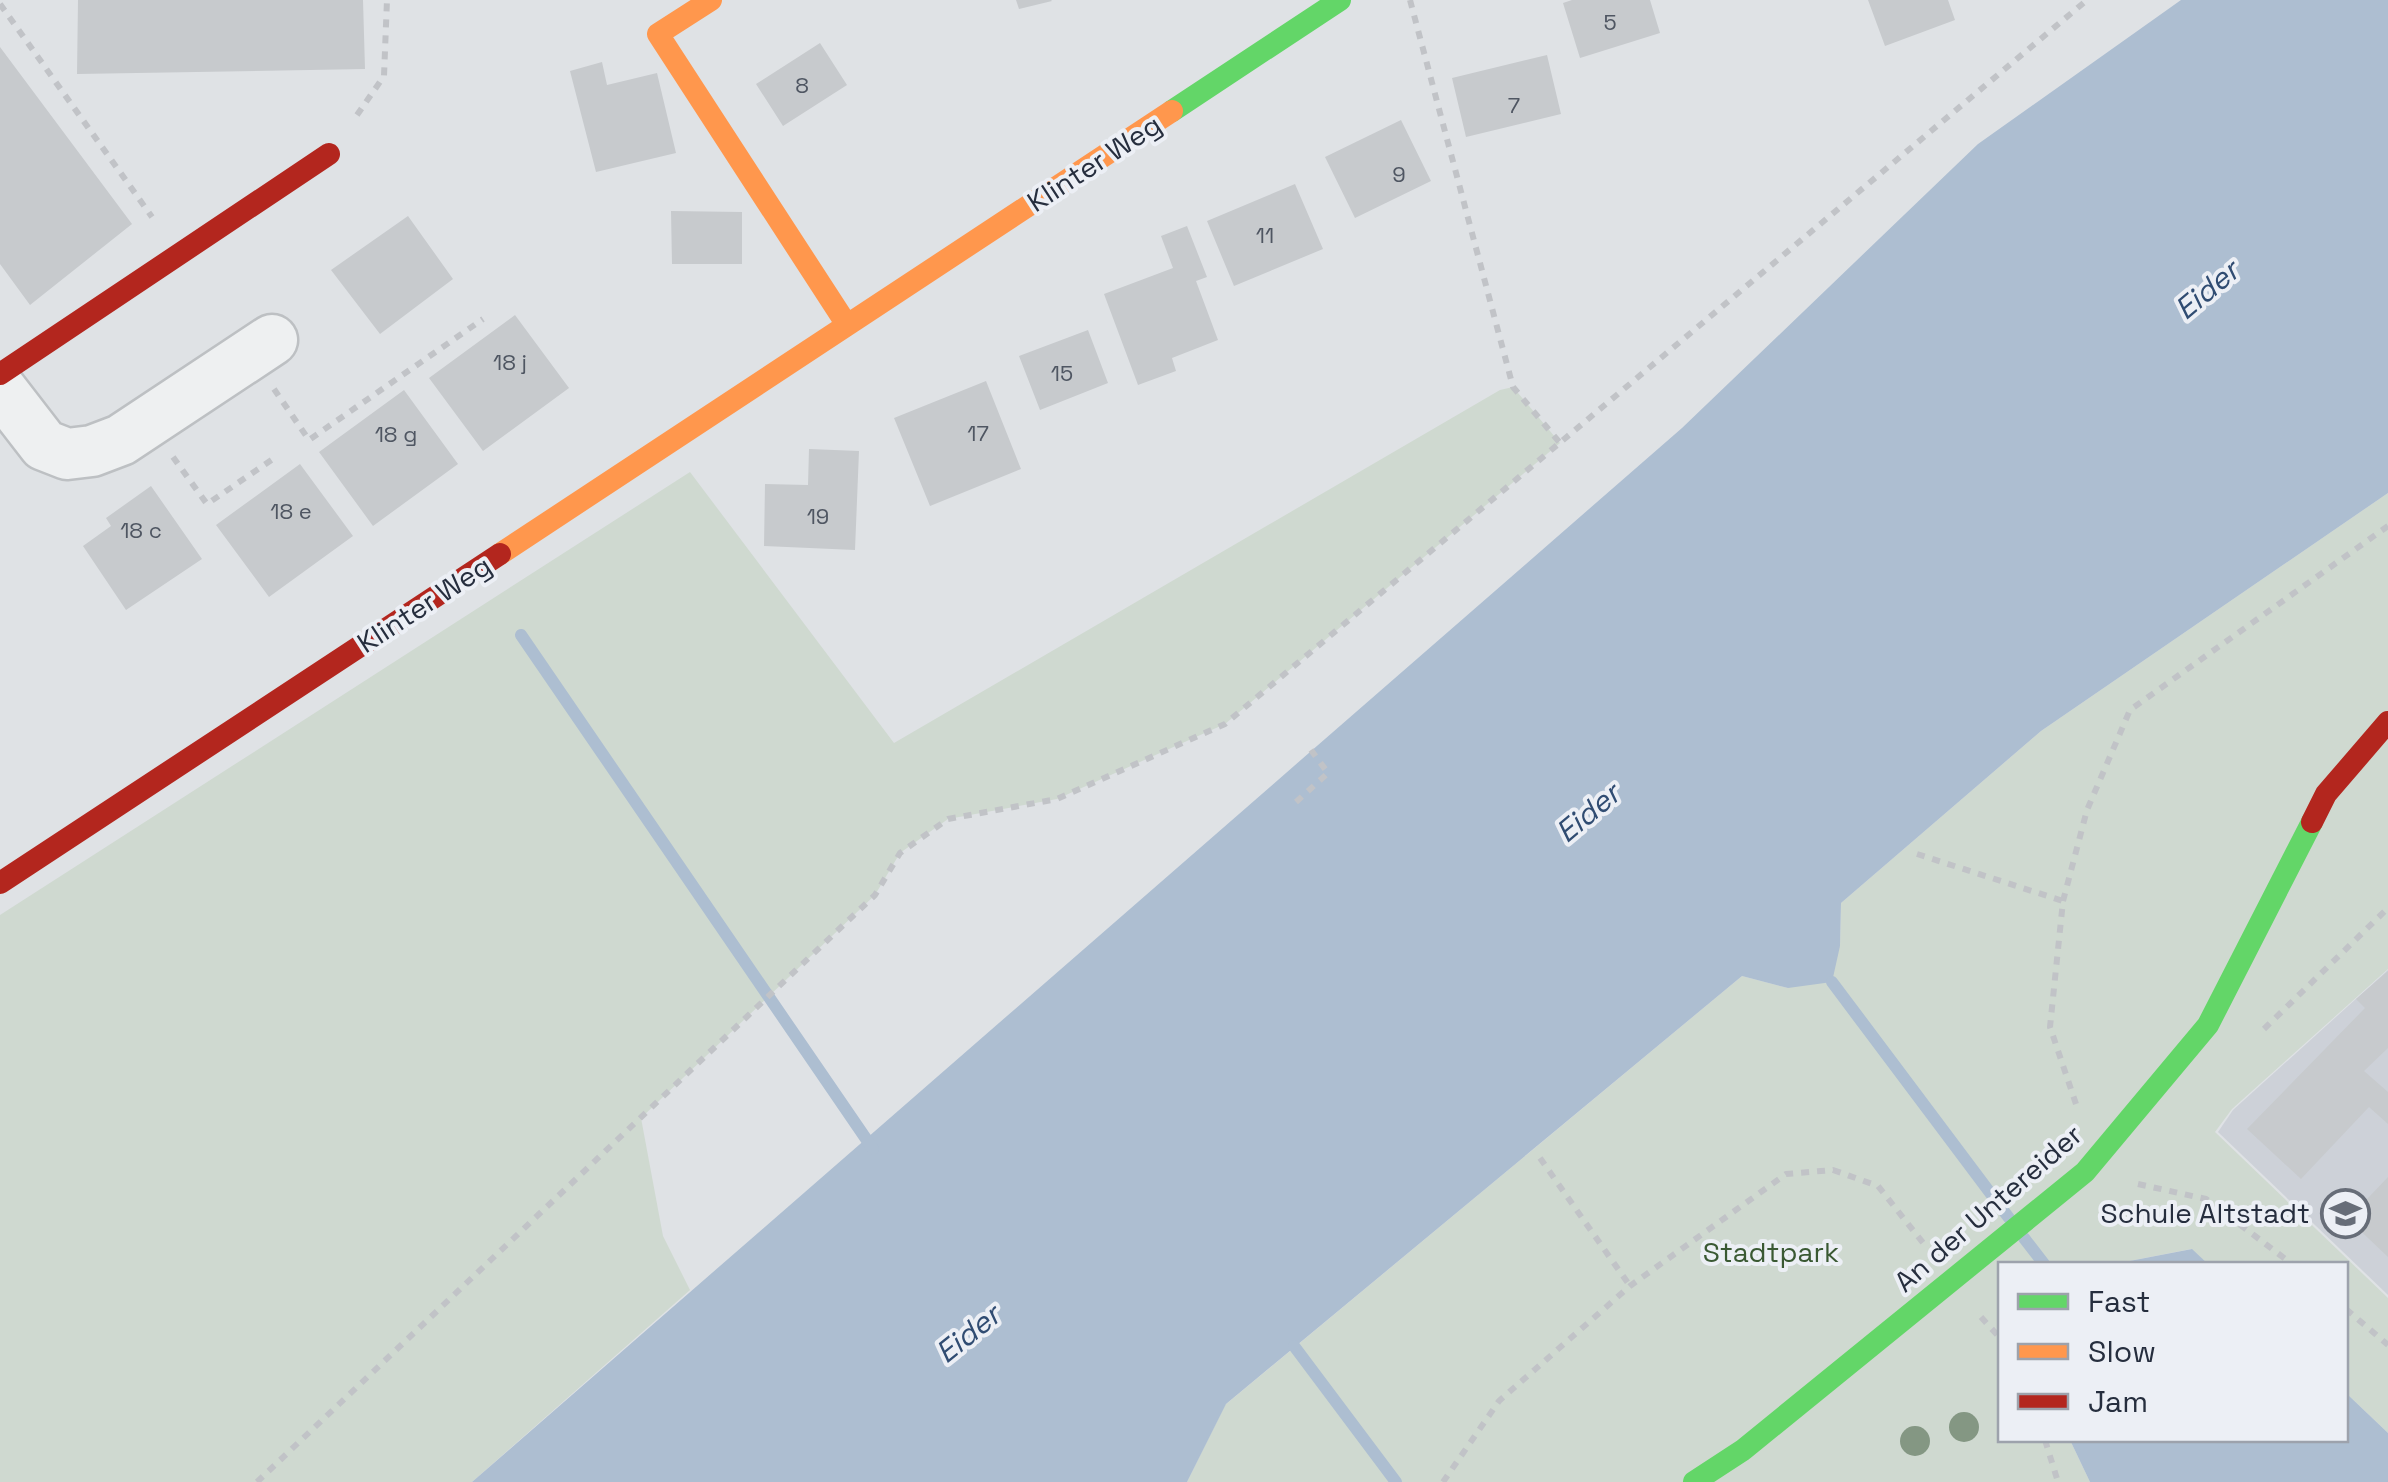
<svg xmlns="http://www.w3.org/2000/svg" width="2388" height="1482" font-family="'Space Grotesk',sans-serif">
<rect width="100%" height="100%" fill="#dfe2e5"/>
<path fill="#cdd1d8" d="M2388,970V1295L2218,1132L2233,1110Z"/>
<path fill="#cfd9d0" d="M1513,387L1560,443L1225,724L1057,799L948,819L900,853L875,895L641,1118L663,1236L690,1290L472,1482H0V915L690,472L894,743L1500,390Z
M2388,493V969L2232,1109L2215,1132L2388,1298V1433L2346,1393V1264H2208L2191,1249L2114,1264H2000V1440H2070L2090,1482H1187L1225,1405L1742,976L1788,988L1840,946L1841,903L2041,731Z"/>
<path fill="#adbed1" d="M2181,0H2388V493L2041,731L1841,903L1840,946L1832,982L1788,988L1742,976L1226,1404L1187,1482H472L1682,428L1978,144Z
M2192,1249L2208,1264H2114Z
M2346,1393L2388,1433V1482H2090L2070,1440H2346Z"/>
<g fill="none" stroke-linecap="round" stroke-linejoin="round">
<path stroke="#adbed1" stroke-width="12" d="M521,635L873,1149
M1832,982L2009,1218
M2024,1238L2044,1264
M1294,1346L1396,1482"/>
</g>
<path fill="#c7cacd" d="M78,0H363L365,69L77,74Z
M1016,0H1051L1052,1L1019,9Z
M1572,0H1650L1660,33L1580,58L1563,3Z
M1868,0H1948L1955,20L1885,46Z
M820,43L847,85L783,126L756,84Z
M0,47L132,224L30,305L0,264Z
M1547,55L1561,114L1466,137L1452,78Z
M602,62L607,85L657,73L676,153L596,172L570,71Z
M1401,120L1431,181L1355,218L1325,157Z
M1295,184L1323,249L1234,286L1207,221Z
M671,211L742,212V264H672Z
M408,216L453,279L380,334L331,270Z
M1187,226L1207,277L1196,281L1218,340L1172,358L1176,371L1138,385L1104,294L1173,268L1161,236Z
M515,315L569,388L483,451L429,378Z
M1088,330L1108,383L1040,410L1019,356Z
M986,381L1021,469L930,506L894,418Z
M404,390L458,464L373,526L319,452Z
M809,449L859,451L855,550L764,546L765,484L808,485Z
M300,464L353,536L269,597L216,525Z
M151,486L202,559L126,610L83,546L111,526L106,518Z
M2388,971V1048L2364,1071L2388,1092V1124L2369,1107L2301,1179L2247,1129L2365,1008L2356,999Z
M2388,1177V1257L2348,1219Z"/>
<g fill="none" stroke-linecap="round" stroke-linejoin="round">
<defs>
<path id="street" d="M0,388L44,445L67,454L92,451L121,440L272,340"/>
</defs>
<use href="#street" stroke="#bdc0c3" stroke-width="55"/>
<path stroke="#c1c3c7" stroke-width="6" stroke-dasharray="8 8" stroke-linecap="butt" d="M1410,0L1513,387L1560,443
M0,4L152,217
M357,115L384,76L387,0
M274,389L309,440L483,319
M173,457L207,504L273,459
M1296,802L1328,773L1311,750
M1917,854L2063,901
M2264,1029L2388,908
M2076,1104L2050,1027L2063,901L2087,810L2130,710L2388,526
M1540,1158L1630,1286
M2138,1184L2206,1199L2292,1264
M2346,1309L2388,1345
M1981,1317L2000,1338
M2045,1440L2058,1482
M257,1482L875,895L900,853L948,819L1057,799L1225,724L2087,0
M1443,1482L1499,1401L1630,1286L1786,1174L1833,1170L1878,1186L1924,1244"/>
<use href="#street" stroke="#eef0f1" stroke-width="50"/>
<path stroke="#63d668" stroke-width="22" d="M1172,111L1340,0
M1694,1482L1743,1450L2085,1172L2208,1025L2312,822"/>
<path stroke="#ff974d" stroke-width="22" d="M711,0L658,34L847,325
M500,554L1172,111"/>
<path stroke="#b3261e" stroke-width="22" d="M0,374L329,154
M2312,822L2326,794L2388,722
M0,883L500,554"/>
</g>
<g fill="#849783">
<circle cx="1964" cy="1427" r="15"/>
<circle cx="1915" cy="1441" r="15"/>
</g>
<defs>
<symbol id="school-ring" viewBox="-11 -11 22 22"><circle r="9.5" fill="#eceff5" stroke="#676d78" stroke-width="1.5"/><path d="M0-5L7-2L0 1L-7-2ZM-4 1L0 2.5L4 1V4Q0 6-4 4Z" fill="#676d78"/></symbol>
</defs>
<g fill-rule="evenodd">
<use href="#school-ring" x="2318" y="1186" width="55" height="55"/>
</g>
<g text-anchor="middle" stroke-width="8" stroke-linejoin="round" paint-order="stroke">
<g font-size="22" fill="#4f5662">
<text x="1610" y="30">5</text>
<text x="802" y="93">8</text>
<text x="1514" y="113">7</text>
<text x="1399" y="182">9</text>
<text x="1265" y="243">11</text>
<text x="510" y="370">18 j</text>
<text x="1062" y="381">15</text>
<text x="978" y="441">17</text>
<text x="396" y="442">18 g</text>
<text x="291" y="519">18 e</text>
<text x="818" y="524">19</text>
<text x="141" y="538">18 c</text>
</g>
<g font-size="28" fill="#262e3e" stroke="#eceff5">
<text transform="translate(1094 163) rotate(-33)" y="10">Klinter Weg</text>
<text transform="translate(424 604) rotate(-33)" y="10">Klinter Weg</text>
<text transform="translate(1988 1208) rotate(-41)" y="10">An der Untereider</text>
</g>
<g font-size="28" fill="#262e3e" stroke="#eceff5" text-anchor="end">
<text x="2310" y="1223">Schule Altstadt</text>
</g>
<g font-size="28" fill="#3a5933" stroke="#eceff5">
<text x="1771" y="1262">Stadtpark</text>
</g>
<g font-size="30" font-style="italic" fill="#304c72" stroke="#eceff5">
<text transform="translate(2207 290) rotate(-40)" y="10">Eider</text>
<text transform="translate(1588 813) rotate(-40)" y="10">Eider</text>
<text transform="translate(968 1334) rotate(-39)" y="10">Eider</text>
</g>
</g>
<rect x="1998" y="1262" width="350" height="180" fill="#eceff5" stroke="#9da2ac" stroke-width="2.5"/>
<rect x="2018" y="1294" width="50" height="15" fill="#63d668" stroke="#9da2ac" stroke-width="2.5"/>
<text x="2088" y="1312" font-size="30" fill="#262e3e">Fast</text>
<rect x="2018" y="1344" width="50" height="15" fill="#ff974d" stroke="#9da2ac" stroke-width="2.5"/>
<text x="2088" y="1362" font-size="30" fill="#262e3e">Slow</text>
<rect x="2018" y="1394" width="50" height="15" fill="#b3261e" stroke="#9da2ac" stroke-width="2.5"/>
<text x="2088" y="1412" font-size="30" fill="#262e3e">Jam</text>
</svg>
